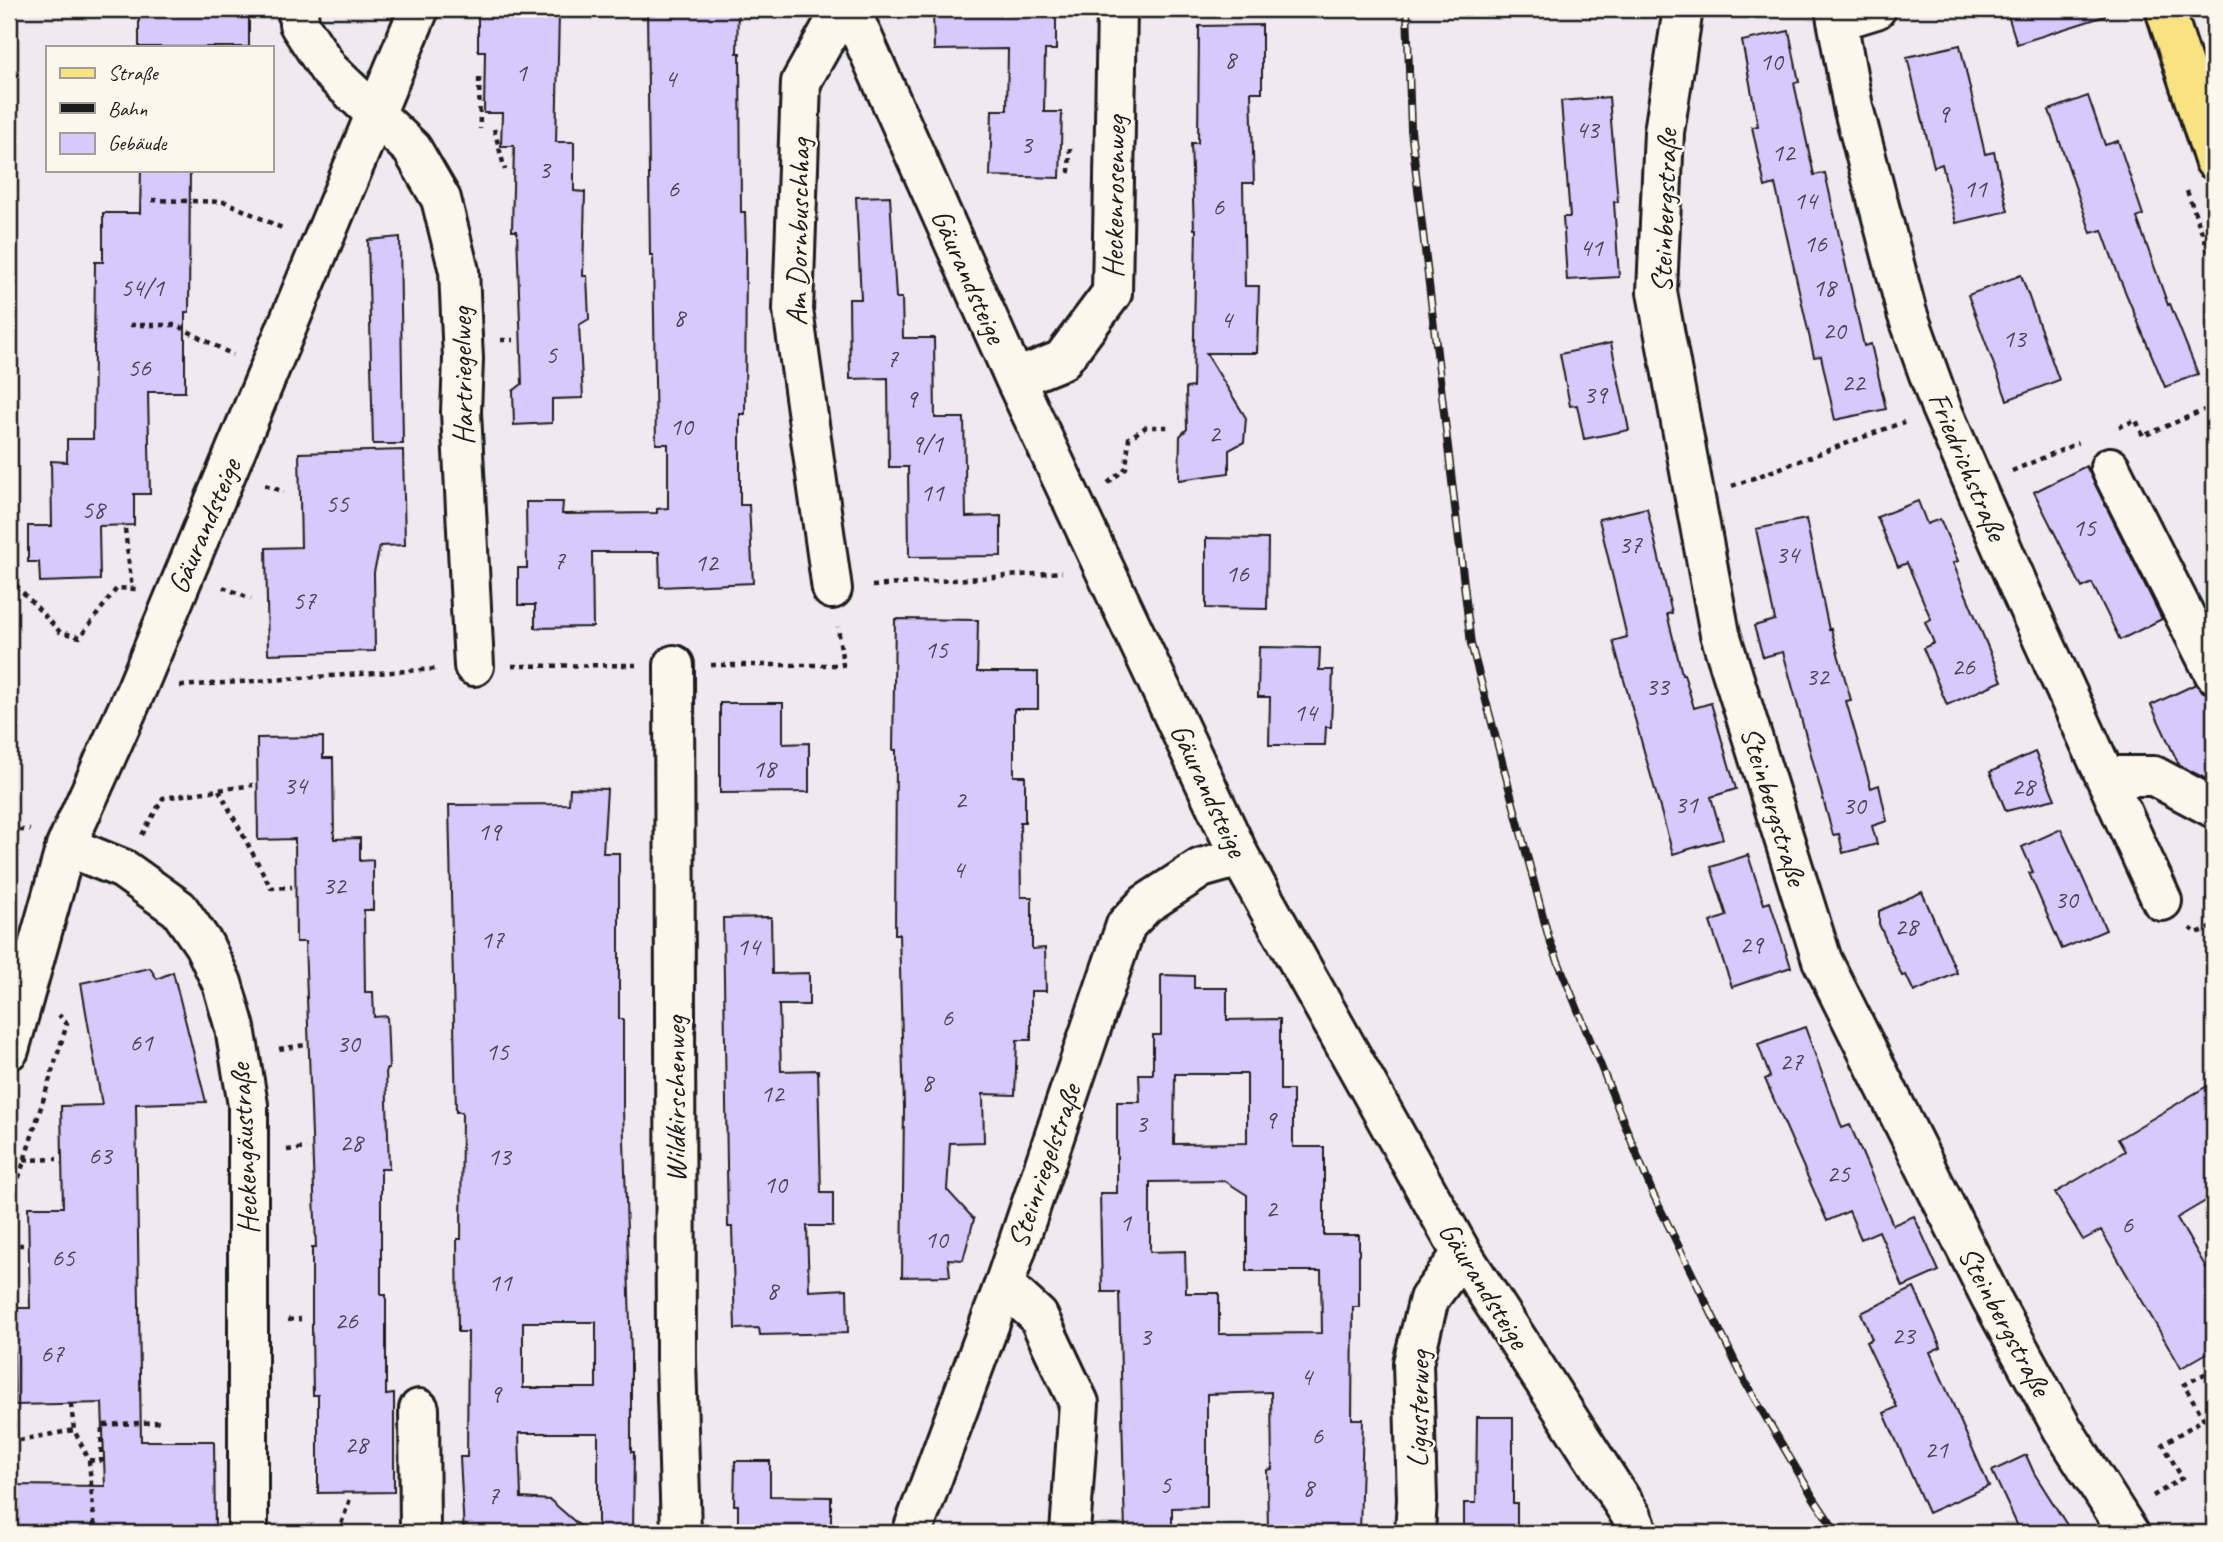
<svg xmlns="http://www.w3.org/2000/svg" width="2223" height="1542" font-family="Caveat,sans-serif">
<rect width="100%" height="100%" fill="#f0e9f0"/>
<filter id="ink" filterUnits="userSpaceOnUse"><feTurbulence type="fractalNoise" baseFrequency=".0143" numOctaves="2"/><feDisplacementMap in="SourceGraphic" scale="14" xChannelSelector="R" yChannelSelector="G"/><feConvolveMatrix kernelMatrix="1 2 1 2 8 2 1 2 1" color-interpolation-filters="sRGB"/></filter>
<g filter="url(#ink)">
<path fill="#d6c9fb" stroke="#1c1c1c" stroke-width="2" fill-rule="evenodd" d="M139,9H249V47H139Z
M478,9H540V14L559,15L556,142H574V191L585,192L583,276H587L589,319L579,325L583,398L552,399V423L514,425L513,391L522,384L517,231H512L514,146H501L502,113H484L485,51H478Z
M647,9H738L737,53H740L741,212H745L746,252L745,414H740V505H749L753,583L660,587L659,552H592L593,627L535,628V605H518V568H527L526,502H563L562,514L657,513V509L668,508V444H656L653,255H650Z
M933,9H1056V50H1045L1044,112H1062L1060,178L990,176L992,110H1007L1008,49L934,50Z
M2006,9H2104L2105,16L2017,44Z
M1262,25V92H1251L1254,183H1243L1245,286H1259L1257,353H1206L1246,418L1244,442L1229,450V473L1179,480L1180,436L1187,429L1186,388L1193,387L1196,229H1194L1191,143H1198L1199,26Z
M1789,31L1799,82L1794,83L1814,175L1825,173L1864,346L1871,344L1886,409L1835,420L1821,356L1814,357L1775,184L1765,187L1752,127L1758,126L1742,41Z
M1960,45L1985,154L1994,152L2008,211L1956,223L1942,164L1934,167L1907,57Z
M2088,96L2105,145L2118,141L2143,215L2137,218L2168,305L2170,304L2198,374L2165,387L2119,277L2102,230L2091,233L2049,110Z
M1609,97L1618,202H1614L1619,277L1567,280L1563,217H1570L1561,101Z
M141,170H190L189,312H185V392H148L150,494H134V525L99,526L100,580L40,582L39,562H28V526H52L51,461L67,462V439H93L95,262H103V213H140Z
M890,196L896,298H902L903,338H934L935,418H964L966,517L1001,516V556L909,557L908,467H889L888,378L850,379L849,299H861L856,197Z
M400,237L403,444H373L368,240Z
M2021,275L2059,380L2007,400L1968,295Z
M1611,343L1629,430L1584,439L1577,405L1570,406L1560,354Z
M403,450L405,545L380,546L374,572L375,651L268,654L266,548L301,547L299,453Z
M2086,466L2162,619L2120,640L2092,583L2082,588L2034,492Z
M1918,501L1927,524L1940,519L1958,561L1953,563L2002,681L1947,705L1923,648L1934,643L1925,622L1931,619L1907,563L1898,567L1877,517Z
M1647,508L1672,613L1667,614L1682,674H1684L1694,708L1711,703L1736,789L1711,797L1723,839L1673,854L1613,641L1627,637L1599,519Z
M1806,519L1829,630L1831,629L1851,700L1846,701L1871,788L1879,785L1887,821L1872,826L1877,844L1843,853L1839,834L1833,835L1783,652L1763,657L1754,626L1775,620L1756,529Z
M1206,538L1268,539L1267,609L1206,608Z
M895,619L978,620L977,672H1038V709H1014V776H1025V822H1020L1021,897H1032V949L1045,948L1046,991H1031V1040H1017L1015,1095L983,1094L984,1142L950,1143L947,1190L974,1219L963,1260L948,1259L950,1276L902,1277L904,1108L899,934H895L896,750H893Z
M1259,647L1320,648L1319,670H1333L1331,727H1326L1325,745H1269L1270,697H1258Z
M2196,684L2203,692L2212,695L2214,699V783L2179,765L2151,705Z
M720,703H783V744L809,743V792L720,793Z
M323,737V758H333L334,839L360,838V861L373,860V910H364L365,992H373L374,1017L387,1016L389,1069H386L389,1169H381V1295H386V1395L394,1394V1492L318,1493V1395H313L312,1330V1248H316L305,942H296L295,839L258,840L257,738Z
M2035,752L2055,799L2006,811L1990,772Z
M570,788L607,789L603,853H619V1019H623V1109L631,1355V1452H634L633,1533H598V1433H519L521,1498L550,1500L588,1533H464L460,1457H467L468,1332H458L457,1239H461L462,1112H456L449,805L569,804ZM523,1322H596V1388H523Z
M2061,829L2106,930L2062,949L2029,873L2033,872L2022,847Z
M1748,855L1764,904L1770,902L1791,967L1732,987L1710,922L1727,916L1711,867Z
M1922,892L1957,973L1914,992L1906,975L1902,976L1879,924V911Z
M771,917L772,974L809,973V1005H779L781,1071L818,1070L821,1193H833V1226H807L809,1291L847,1289L848,1333L760,1335L759,1328L735,1329L732,1227H728L723,918Z
M150,968L157,979L173,972L206,1102L136,1104L141,1441H214L215,1533H9V1485L105,1486L102,1403L15,1405L13,1308H30L28,1207H63L61,1106L102,1105L81,983Z
M1161,975L1194,976V988H1227V1020L1280,1019V1090H1293V1147H1324V1235H1359V1307H1353L1352,1419H1363L1360,1533H1268L1267,1470L1272,1469L1271,1392L1207,1394V1507L1172,1508V1533H1125L1119,1292H1102L1100,1193H1117V1102H1140L1139,1074H1153V1035H1161ZM1175,1074H1247V1143L1174,1144ZM1225,1181L1247,1195V1271H1321L1322,1333L1219,1334V1293H1186L1185,1251L1150,1252V1182Z
M1805,1027L1842,1128L1850,1125L1893,1225L1914,1216L1939,1271L1903,1287L1879,1231L1861,1239L1849,1211L1827,1221L1765,1079L1770,1077L1758,1044Z
M2214,1082V1196L2177,1218L2214,1281V1349L2181,1368L2101,1230L2083,1240L2055,1193L2125,1151L2118,1139Z
M1914,1288L1941,1347L1930,1352L1989,1486L1928,1513L1884,1413L1897,1407L1866,1342L1872,1339L1861,1313Z
M1477,1417H1513V1503H1517V1533H1464V1503H1476Z
M2026,1455L2034,1473L2072,1533H2021L1992,1471Z
M735,1461H770V1496L831,1497V1533H738V1505H734Z"/>
<g fill="none" stroke-linecap="round" stroke-linejoin="round">
<defs>
<path id="minor" d="M298,9L299,24L329,70L412,149L441,199L459,271L463,359L461,412L474,666
M850,9L1015,379L1240,857L1462,1254L1632,1517L1639,1533
M1683,9L1664,132L1657,292L1720,634L1822,960L1991,1298L2062,1428L2129,1533
M1835,9L1853,107L1907,313L1941,408L2022,594L2162,901
M1837,21L1876,9
M1015,379L1062,360L1112,293L1117,9
M2110,467L2214,673
M832,589L793,310L801,82L842,9
M674,665L676,1359L681,1533
M2106,776H2154L2214,808
M66,846L123,869L179,909L204,945L222,983L235,1028L248,1105V1533
M9,1050L66,846L137,688L419,9
M1004,1285L1038,1316L1079,1403L1070,1533
M419,1409L420,1533
M912,1533L1004,1285L1126,925L1146,904L1201,868L1240,857
M1415,1533L1417,1499L1413,1363L1429,1299L1462,1254"/>
<path id="major" d="M2165,9L2214,160"/>
</defs>
<use href="#minor" stroke="#1c1c1c" stroke-width="44"/>
<use href="#major" stroke="#1c1c1c" stroke-width="44"/>
<path stroke="#1c1c1c" stroke-width="4.5" stroke-dasharray="5 5" stroke-linecap="butt" d="M479,78L480,129
M494,129L505,170
M1070,148L1069,171H1075
M2187,191L2214,266
M152,200L226,202L284,229
M130,325H176L233,355
M501,340H514
M2119,427L2136,420L2143,436L2214,406
M2012,471L2078,443
M1108,483L1126,468L1129,438L1146,427H1172
M265,485L284,492
M1732,486L1904,422
M125,529L132,589
M16,585L60,632L80,637L117,588L137,589
M872,586L1062,572
M223,587L251,599
M711,665H843L838,627
M512,666L636,665
M180,686L437,669
M219,790L271,888L292,887
M9,830H30
M142,835L163,798L253,785
M2190,928L2196,933L2214,927
M279,1049L305,1045
M287,1150L307,1148
M24,1160L57,1159
M9,1227L15,1190L67,1024L59,1015
M9,1245H23
M288,1320L301,1319
M71,1404L74,1430
M9,1442L74,1430L89,1460L95,1533
M89,1460L101,1461L102,1425L159,1422
M2153,1496L2182,1478L2163,1444L2204,1419L2184,1385L2214,1369
M338,1533L351,1496"/>
<use href="#minor" stroke="#fbf7ec" stroke-width="38"/>
<use href="#major" stroke="#f8e281" stroke-width="38"/>
<defs>
<path id="rail" d="M1407,9L1411,130L1471,644L1549,939L1653,1194L1745,1382L1813,1497L1837,1533"/>
</defs>
<use href="#rail" stroke="#1c1c1c" stroke-width="8"/>
<use href="#rail" stroke="#fbf7ec" stroke-width="5" stroke-dasharray="16" stroke-linecap="butt"/>
</g>
</g>
<g text-anchor="middle" stroke-width="5" stroke-linejoin="round" paint-order="stroke">
<g font-size="26" fill="#4a4754">
<text x="1230" y="68">8</text>
<text x="1771" y="70">10</text>
<text x="521" y="81">1</text>
<text x="670" y="87">4</text>
<text x="1943" y="122">9</text>
<text x="1587" y="138">43</text>
<text x="1026" y="153">3</text>
<text x="1783" y="161">12</text>
<text x="544" y="178">3</text>
<text x="673" y="197">6</text>
<text x="1975" y="197">11</text>
<text x="1805" y="209">14</text>
<text x="1218" y="215">6</text>
<text x="1815" y="252">16</text>
<text x="1591" y="256">41</text>
<text x="142" y="296">54/1</text>
<text x="1824" y="296">18</text>
<text x="679" y="326">8</text>
<text x="1226" y="328">4</text>
<text x="1834" y="339">20</text>
<text x="2014" y="347">13</text>
<text x="551" y="363">5</text>
<text x="892" y="367">7</text>
<text x="139" y="376">56</text>
<text x="1853" y="391">22</text>
<text x="1595" y="403">39</text>
<text x="911" y="407">9</text>
<text x="681" y="435">10</text>
<text x="1214" y="442">2</text>
<text x="927" y="452">9/1</text>
<text x="932" y="501">11</text>
<text x="337" y="512">55</text>
<text x="93" y="518">58</text>
<text x="2084" y="536">15</text>
<text x="1630" y="553">37</text>
<text x="1787" y="563">34</text>
<text x="559" y="569">7</text>
<text x="706" y="571">12</text>
<text x="1237" y="582">16</text>
<text x="304" y="609">57</text>
<text x="936" y="658">15</text>
<text x="1963" y="675">26</text>
<text x="1817" y="685">32</text>
<text x="1657" y="695">33</text>
<text x="1305" y="721">14</text>
<text x="764" y="777">18</text>
<text x="295" y="794">34</text>
<text x="2023" y="795">28</text>
<text x="960" y="808">2</text>
<text x="1686" y="813">31</text>
<text x="1854" y="814">30</text>
<text x="489" y="840">19</text>
<text x="958" y="878">4</text>
<text x="334" y="894">32</text>
<text x="2066" y="908">30</text>
<text x="1906" y="935">28</text>
<text x="492" y="948">17</text>
<text x="1751" y="953">29</text>
<text x="748" y="955">14</text>
<text x="947" y="1026">6</text>
<text x="141" y="1051">61</text>
<text x="348" y="1052">30</text>
<text x="497" y="1060">15</text>
<text x="1791" y="1070">27</text>
<text x="927" y="1091">8</text>
<text x="772" y="1102">12</text>
<text x="1270" y="1128">9</text>
<text x="1141" y="1132">3</text>
<text x="351" y="1151">28</text>
<text x="100" y="1164">63</text>
<text x="499" y="1165">13</text>
<text x="1838" y="1182">25</text>
<text x="775" y="1193">10</text>
<text x="1271" y="1217">2</text>
<text x="1125" y="1231">1</text>
<text x="2127" y="1233">6</text>
<text x="936" y="1248">10</text>
<text x="63" y="1266">65</text>
<text x="500" y="1291">11</text>
<text x="772" y="1299">8</text>
<text x="346" y="1329">26</text>
<text x="1903" y="1344">23</text>
<text x="1145" y="1345">3</text>
<text x="52" y="1362">67</text>
<text x="1306" y="1385">4</text>
<text x="495" y="1402">9</text>
<text x="1317" y="1444">6</text>
<text x="356" y="1453">28</text>
<text x="1936" y="1458">21</text>
<text x="1165" y="1493">5</text>
<text x="1308" y="1496">8</text>
<text x="493" y="1504">7</text>
</g>
<g font-size="30" fill="#1c1c1c" stroke="#fbf7ec">
<text transform="translate(1114 197) rotate(-89)" y="10">Heckenrosenweg</text>
<text transform="translate(1664 211) rotate(-88)" y="10">Steinbergstraße</text>
<text transform="translate(798 232) rotate(-89)" y="10">Am Dornbuschhag</text>
<text transform="translate(969 276) rotate(66)" y="10">Gäurandsteige</text>
<text transform="translate(462 376) rotate(-91)" y="10">Hartriegelweg</text>
<text transform="translate(1968 466) rotate(67)" y="10">Friedrichstraße</text>
<text transform="translate(204 526) rotate(-67)" y="10">Gäurandsteige</text>
<text transform="translate(1209 790) rotate(65)" y="10">Gäurandsteige</text>
<text transform="translate(1774 806) rotate(73)" y="10">Steinbergstraße</text>
<text transform="translate(675 1099) rotate(-90)" y="10">Wildkirschenweg</text>
<text transform="translate(244 1149) rotate(-93)" y="10">Heckengäustraße</text>
<text transform="translate(1044 1166) rotate(-71)" y="10">Steinriegelstraße</text>
<text transform="translate(1484 1285) rotate(58)" y="10">Gäurandsteige</text>
<text transform="translate(2005 1321) rotate(62)" y="10">Steinbergstraße</text>
<text transform="translate(1418 1409) rotate(-89)" y="10">Ligusterweg</text>
</g>
</g>
<rect width="2223" height="1542" fill="none" stroke="#fbf7ec" stroke-width="35"/>
<rect x="18" y="18" width="2188" height="1507" fill="none" stroke="#1c1c1c" stroke-width="2.5" filter="url(#ink)"/>
<rect x="46" y="46" width="228" height="126" fill="#fbf7ec" stroke="#a29f99" stroke-width="2"/>
<rect x="60" y="68" width="35" height="10" fill="#f8e281" stroke="#a29f99" stroke-width="2"/>
<text x="108" y="80" font-size="21" fill="#1c1c1c">Straße</text>
<rect x="60" y="103" width="35" height="10" fill="#1c1c1c" stroke="#a29f99" stroke-width="2"/>
<text x="108" y="116" font-size="21" fill="#1c1c1c">Bahn</text>
<rect x="60" y="133" width="35" height="21" fill="#d6c9fb" stroke="#a29f99" stroke-width="2"/>
<text x="108" y="150" font-size="21" fill="#1c1c1c">Gebäude</text>
</svg>
